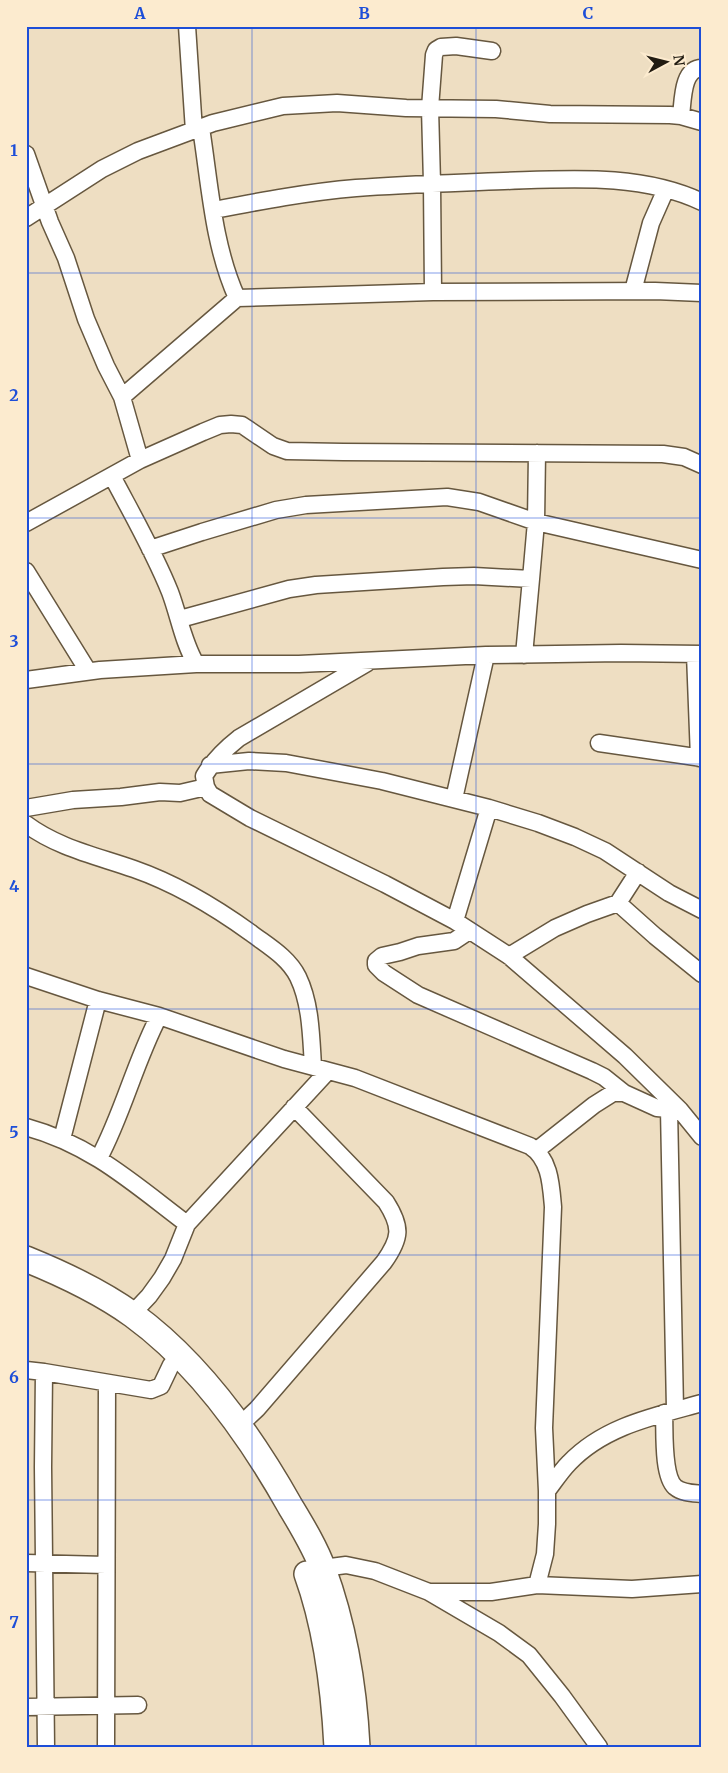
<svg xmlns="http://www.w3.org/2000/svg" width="728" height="1773" font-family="Merriweather,serif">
<rect width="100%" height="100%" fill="#eedec2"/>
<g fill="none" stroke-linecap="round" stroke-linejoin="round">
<defs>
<path id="street" d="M187,26L194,131
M681,116C683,101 682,68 702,68
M201,128C210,185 213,245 237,298
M26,154L50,222L66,258L86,319L106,366L122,397L140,460
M214,210C261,201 308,192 356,188C405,184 455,183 504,181C569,179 641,173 702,202
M26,218L102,169L138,151L213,123L283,106L337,103L406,108L496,109L550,114L670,115L681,116L702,122
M633,291L651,223L666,189
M433,292L432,183L430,108L434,55L436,50L441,47L456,46L492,51
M122,397L237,298L433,292L655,291L702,293
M112,476C132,514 154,552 170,592C179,616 183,642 196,664
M26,523L140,460L203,432L220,425L231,424L242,425L273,446L287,451L343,452L663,454L684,457L702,465
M150,549L202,532L276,510L306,505L447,497L479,502L536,522L702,560
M26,571L88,671
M180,619L289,589L316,585L443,577L474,576L531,579L536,522L537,453
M695,654L699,758
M524,655L531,579
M26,680L100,670L196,664H299L486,655L621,653L702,654
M599,743L702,758
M210,765L249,761L286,763L382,781L489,808L538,823L575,837L605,851L669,893L702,910
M206,787L204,776C213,761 225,749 239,738L367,663
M454,799L486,655
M26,808L73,800L121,797L160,792L180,793L206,787L210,794L250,818L385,884L455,921L509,956L625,1056L680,1110L702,1137
M26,824C58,848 97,856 134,869C177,884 215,907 251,933C268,946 288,957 298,977C311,1004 311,1036 313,1066
M618,903L655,936L702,974
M455,921L489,808
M469,931L454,941L418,946L400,952L382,956L376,961V965L384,973L418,995L592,1071L604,1077L624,1093
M509,956L555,928L587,914L618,903L638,872
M26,976L98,1000L159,1016L284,1059L355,1078L530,1146C550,1159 551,1184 553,1207L544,1428L547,1491V1524L545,1554L537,1585
M669,1109L675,1409
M26,1127C92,1145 134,1184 187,1224
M62,1139L98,1000
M537,1150L594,1105L613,1093H624L657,1108L679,1110
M99,1158C123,1113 135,1062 159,1016
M132,1314L149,1296L162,1278L173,1259L187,1224L328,1071
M26,1370L44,1372
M664,1413C665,1430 662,1475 675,1487C682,1493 693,1493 702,1494
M240,1425L257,1409L384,1262C401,1238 402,1227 386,1202L294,1107
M547,1491C554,1482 561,1471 569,1463C604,1426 655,1416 702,1403
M26,1563L106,1565
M323,1568L346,1565L375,1571L429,1592L499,1633L529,1655L562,1696L599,1747
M431,1592H491L537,1585L632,1589L702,1584
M26,1707L138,1705
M46,1747L43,1467L44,1372L151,1390L161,1386L171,1365
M106,1747L107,1383"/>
<path id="primary" d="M26,1259C63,1274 101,1292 133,1315C199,1363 250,1435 290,1506C302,1526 315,1547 323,1569C344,1626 354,1687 357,1747
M307,1574C327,1629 334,1689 337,1747"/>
</defs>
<use href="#street" stroke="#66573f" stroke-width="19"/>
<use href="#primary" stroke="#66573f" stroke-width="28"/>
<use href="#street" stroke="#fff" stroke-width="16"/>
<use href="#primary" stroke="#fff" stroke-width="25"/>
</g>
<path fill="none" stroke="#1d4ed8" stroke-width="1" stroke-opacity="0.55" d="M252,26V1747M476,26V1747M26,273H702M26,518H702M26,764H702M26,1009H702M26,1255H702M26,1500H702"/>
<rect width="728" height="1773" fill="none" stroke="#fcebcf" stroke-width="55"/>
<g transform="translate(666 62) rotate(83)" stroke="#fcebcf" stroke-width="4" paint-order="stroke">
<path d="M0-4L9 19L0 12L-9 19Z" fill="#211b11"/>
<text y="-8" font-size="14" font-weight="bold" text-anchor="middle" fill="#211b11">N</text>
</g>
<rect x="28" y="28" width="672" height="1718" fill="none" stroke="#1d4ed8" stroke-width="2"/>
<g font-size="16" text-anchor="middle" font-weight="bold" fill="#1d4ed8">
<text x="140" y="19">A</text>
<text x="364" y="19">B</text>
<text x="588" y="19">C</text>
<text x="14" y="156">1</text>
<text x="14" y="401">2</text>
<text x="14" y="647">3</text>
<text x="14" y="892">4</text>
<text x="14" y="1138">5</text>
<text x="14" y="1383">6</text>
<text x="14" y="1628">7</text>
</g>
</svg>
